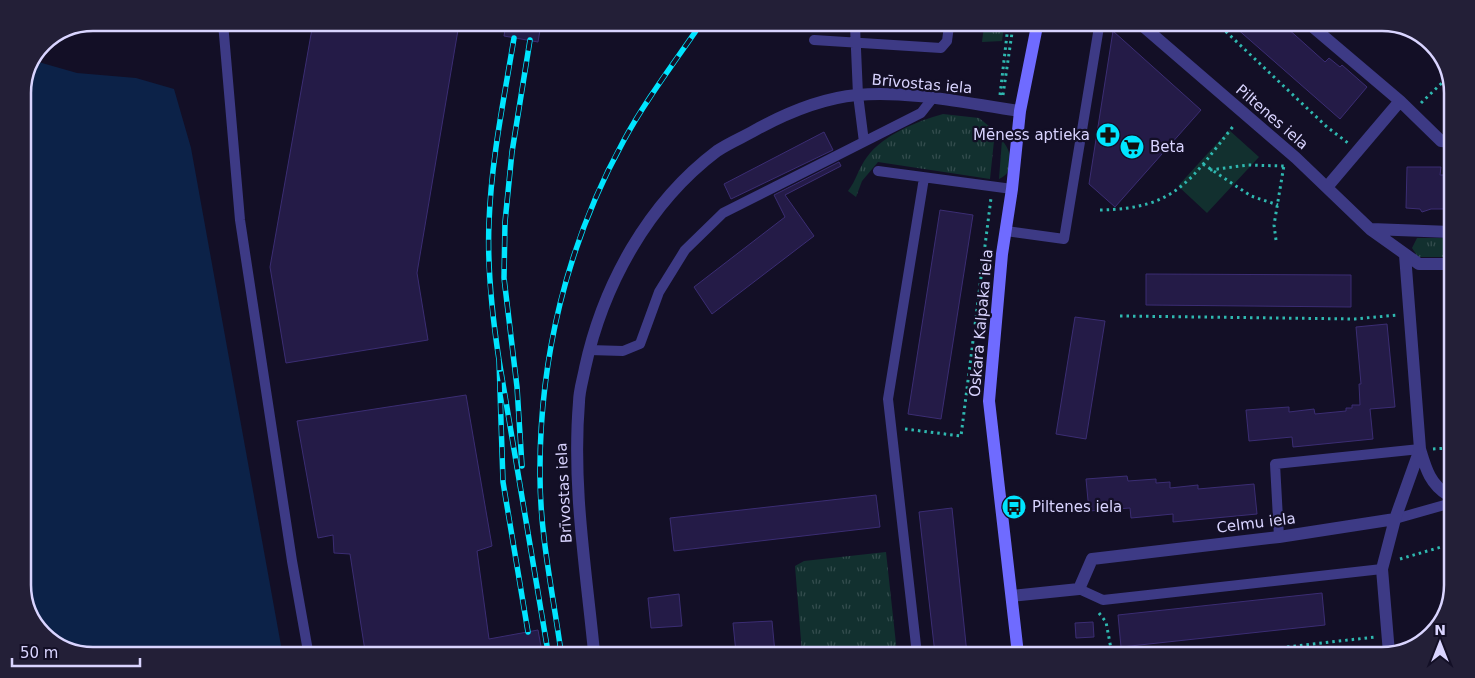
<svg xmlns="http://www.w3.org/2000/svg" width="1475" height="678" font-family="'DejaVu Sans',sans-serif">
<defs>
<pattern id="grass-tufts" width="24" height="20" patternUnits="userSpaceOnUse" patternTransform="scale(1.25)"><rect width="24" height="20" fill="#12302f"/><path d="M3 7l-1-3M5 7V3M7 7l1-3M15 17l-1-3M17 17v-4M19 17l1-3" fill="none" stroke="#344d4e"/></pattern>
</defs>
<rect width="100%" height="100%" fill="#130f26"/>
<path fill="url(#grass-tufts)" d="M984,26H1004L1002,41L982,42Z
M943,114L979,118L995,131L990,179L878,162L862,181L856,197L848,191C856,181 859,167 867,157C883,135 917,121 943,114Z
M1002,140C1012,152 1016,172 999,179Z
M1417,238H1451V257H1418L1412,248Z
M886,552L897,653H802L795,566L804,561Z"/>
<path fill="#12302f" d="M1229,130L1259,157L1207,213L1178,186Z"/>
<path fill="#0c2248" d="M35,61L77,73L136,78L174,89L191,148L282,651L66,650L37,628L23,590V88Z"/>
<path fill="#241b47" stroke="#3b2d73" d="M313,23L459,24L417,273L428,340L286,363L270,267Z
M506,24H541L538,42L504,36Z
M1235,27H1286L1325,62L1329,58L1340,67L1342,65L1367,87L1340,119Z
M1113,31L1201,110L1115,207L1089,184Z
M824,132L833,150L731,199L724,184Z
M839,162L841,166L785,195L814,236L712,314L694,287L785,217L774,195Z
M1407,167H1441L1440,175H1451V209H1431L1422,212L1420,209L1406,208Z
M940,210L973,215L941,419L908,414Z
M1146,274L1351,275V307L1146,305Z
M1075,317L1105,321L1086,439L1056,434Z
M1387,324L1395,407L1370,409L1373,439L1293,447L1292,437L1249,441L1246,410L1289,407V412L1314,409L1315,414L1346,411V408H1352V405H1360L1359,384H1361L1356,327Z
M466,395L492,546L477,551L489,639L538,630L542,652L365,651L350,554L334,553L333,535L318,538L297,421Z
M1127,476L1128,481L1156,479V483L1170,482V488L1198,485V489L1254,484L1257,514L1173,522V514L1131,518L1130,508L1089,511L1086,479Z
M876,495L880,527L674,551L670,518Z
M952,508L967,654H935L919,512Z
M1322,593L1325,625L1121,647L1118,615Z
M679,594L682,626L651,628L648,598Z
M772,621L775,653H736L733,623Z
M1093,622L1094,637L1076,638L1075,623Z"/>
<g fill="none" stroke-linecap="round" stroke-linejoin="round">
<path stroke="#2fb8b0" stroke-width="3" stroke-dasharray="2.5 4" stroke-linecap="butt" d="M1221,27L1327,127L1348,143
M1000,95L1008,26
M1003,95L1013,26
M1421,103L1448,77
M1203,164L1251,196L1278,205
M1210,170L1248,165L1284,166
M1100,210C1177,209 1191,179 1235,124
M1276,240L1274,225L1284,165
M1120,316L1355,319L1397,315
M905,429L961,436L991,198
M1433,449L1449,448
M1400,559L1448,545
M1099,613L1106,622L1112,654
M1216,655L1375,637"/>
<path stroke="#3d3a85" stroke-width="10" d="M223,23L240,220L292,561L308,651
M855,26L858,95L864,142
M814,40L941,48L947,41L949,26
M878,171L1012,189
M1006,231L1064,239L1099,27
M589,350L623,351L640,344L659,292L685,250L723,213L921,113L932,99
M1395,519L1448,504
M1279,537L1275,464L1420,449
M1079,589L1103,600L1382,569
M917,654L888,399L924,178"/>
<path stroke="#3d3a85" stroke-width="12" d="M1144,27L1296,158L1370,229L1419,264H1451
M1314,28L1400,101L1441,141L1452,142
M1327,187L1400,101
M1371,229L1451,232
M1405,255L1420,449C1426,469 1430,484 1448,495
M1012,596L1079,589L1092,559L1279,537L1395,519
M1389,653L1382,569L1395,519L1420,449"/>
<path stroke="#3d3a85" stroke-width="12" d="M594,652C586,569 572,486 579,402C579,391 583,379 585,368C603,285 648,203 717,151C730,142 746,136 759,128C789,112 823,98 857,95C909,90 969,104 1020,111"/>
<path stroke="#6f6bff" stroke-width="12" d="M1018,654L989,401L1002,254L1012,189L1020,111L1037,26"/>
<defs>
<path id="rail" d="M499,360C492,314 487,270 489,223C491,161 504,99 514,38
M522,466L517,387L504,278L505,222L512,152L530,40
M528,632L503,482L499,360L548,652
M561,652C553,594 540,535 540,476C539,359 567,244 623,142C645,101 674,63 700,25"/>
</defs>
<use href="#rail" stroke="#00e5ff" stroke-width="5.5"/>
<use href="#rail" stroke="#130f26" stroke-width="4" stroke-dasharray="11" stroke-linecap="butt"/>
</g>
<defs>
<symbol id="pharmacy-disc" viewBox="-11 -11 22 22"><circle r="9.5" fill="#00e5ff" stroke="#130f26"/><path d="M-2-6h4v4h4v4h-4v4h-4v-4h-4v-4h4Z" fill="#111"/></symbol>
<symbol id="supermarket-disc" viewBox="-11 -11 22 22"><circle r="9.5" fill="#00e5ff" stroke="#130f26"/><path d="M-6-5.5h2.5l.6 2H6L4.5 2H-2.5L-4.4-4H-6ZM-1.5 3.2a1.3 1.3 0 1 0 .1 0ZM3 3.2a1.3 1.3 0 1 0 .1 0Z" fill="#111"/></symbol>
<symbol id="bus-disc" viewBox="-11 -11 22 22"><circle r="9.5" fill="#00e5ff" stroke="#130f26"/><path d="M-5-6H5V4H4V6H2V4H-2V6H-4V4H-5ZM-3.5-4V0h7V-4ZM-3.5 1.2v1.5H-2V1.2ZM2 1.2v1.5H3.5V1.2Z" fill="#111"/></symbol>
</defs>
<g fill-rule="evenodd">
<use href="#pharmacy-disc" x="1094" y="121" width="28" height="28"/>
<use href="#supermarket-disc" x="1118" y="133" width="28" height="28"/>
<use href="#bus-disc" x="1000" y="493" width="28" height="28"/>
</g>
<g text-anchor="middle" stroke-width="4.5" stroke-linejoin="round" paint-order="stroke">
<g font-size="15" fill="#d9d4ff" stroke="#130f26">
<text transform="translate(922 84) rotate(5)" y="5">Brīvostas iela</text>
<text transform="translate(1272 117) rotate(41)" y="5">Piltenes iela</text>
<text transform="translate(981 323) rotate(-85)" y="5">Oskara Kalpaka iela</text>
<text transform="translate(564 493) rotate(-93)" y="5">Brīvostas iela</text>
<text transform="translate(1256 523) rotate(-7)" y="5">Celmu iela</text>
</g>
<g font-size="15" fill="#d9d4ff" stroke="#130f26" text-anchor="start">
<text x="1090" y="140" text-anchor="end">Mēness aptieka</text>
<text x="1150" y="152">Beta</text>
<text x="1032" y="512">Piltenes iela</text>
</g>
</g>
<path d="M0 0H1475V678H0ZM93 31H1382A62 62 0 0 1 1444 93V585A62 62 0 0 1 1382 647H93A62 62 0 0 1 31 585V93A62 62 0 0 1 93 31Z" fill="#231f37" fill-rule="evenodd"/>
<path fill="none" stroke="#d9d4ff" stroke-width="2.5" d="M93 31H1382A62 62 0 0 1 1444 93V585A62 62 0 0 1 1382 647H93A62 62 0 0 1 31 585V93A62 62 0 0 1 93 31Z"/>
<g transform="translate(1440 643)" stroke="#130f26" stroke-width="4" paint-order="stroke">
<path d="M0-4L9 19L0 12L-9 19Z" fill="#d9d4ff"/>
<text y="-8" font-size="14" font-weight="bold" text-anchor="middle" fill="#d9d4ff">N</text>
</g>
<path d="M12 658v8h128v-8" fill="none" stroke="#d9d4ff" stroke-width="2.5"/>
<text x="20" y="658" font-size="15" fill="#d9d4ff" stroke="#130f26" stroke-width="4" paint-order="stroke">50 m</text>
</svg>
